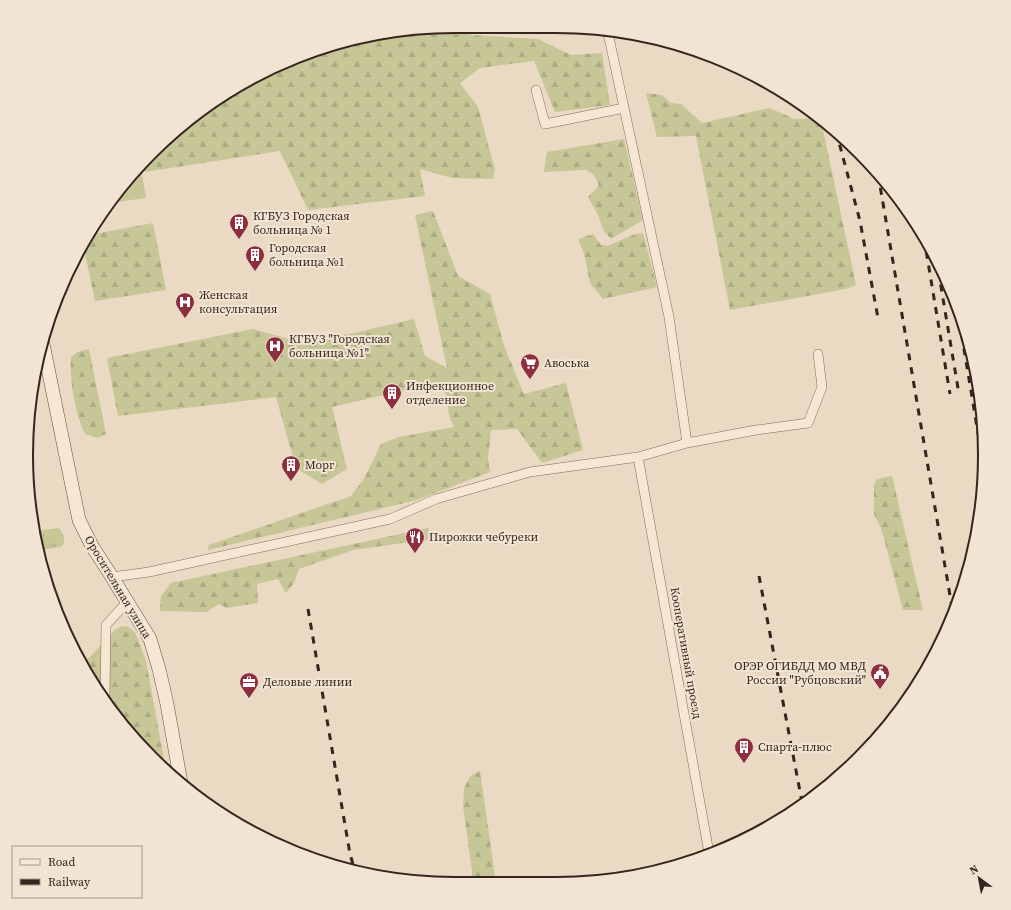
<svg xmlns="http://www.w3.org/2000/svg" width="1011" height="910" font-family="'Source Serif 4',serif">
<defs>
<pattern id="grass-tufts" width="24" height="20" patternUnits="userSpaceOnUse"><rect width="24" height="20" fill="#c7c697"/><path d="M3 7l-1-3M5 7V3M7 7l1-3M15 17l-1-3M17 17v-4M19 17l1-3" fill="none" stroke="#acaa82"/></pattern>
<pattern id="forest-firs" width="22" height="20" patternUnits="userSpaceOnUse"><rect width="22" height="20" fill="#c7c697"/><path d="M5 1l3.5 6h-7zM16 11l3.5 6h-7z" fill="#acaa82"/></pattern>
</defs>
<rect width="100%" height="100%" fill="#ead9c3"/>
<path fill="url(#grass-tufts)" d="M59,528C63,533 67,542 61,547L38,550L36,531Z"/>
<path fill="url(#forest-firs)" d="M455,26L471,35L538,39L571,55L602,53L610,105L555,112L534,61L480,68L460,83L478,107L495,170L493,179L452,178L420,169L425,196L308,210L280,151L145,172L144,164L194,115L265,70L371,34Z
M646,93L662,95L671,103L681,104L702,123L770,108L794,119L815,118L823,130L856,285L846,289L730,310L696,136L657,137Z
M624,139L643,220L611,239L604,231L598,215L588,197L599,186L594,175L586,170L544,172L547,152Z
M433,211L458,276L490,294L504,346L524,394L566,383L583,450L542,463L517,429L491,430L488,459L490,472L417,500L208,550L209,545L351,496L365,477L381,444L399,437L454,427L449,415L447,398L441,382L332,407L347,469L322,484L296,468L276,397L118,416L107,358L253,329L306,344L414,319L425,356L447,368L415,215Z
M153,223L166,290L95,301L83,244L89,235Z
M643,233L657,287L603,299L590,283L584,253L578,239L593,234L601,245L608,246L635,234Z
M89,349L106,434L97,438L85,434C75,414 69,379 71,357L78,352Z
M892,476L923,610H903L882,531L874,514V485L877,479Z
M428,528L432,539L353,550L299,569L294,583L286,593L278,579L257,584L258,603L227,608L219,604L206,612L160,611L161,596L171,583Z
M122,626L128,627L135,632L146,661L166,770L136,741L130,723L117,714L83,664L116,629Z
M480,771L496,883H471L472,871L463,806L464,788L470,776Z"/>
<path fill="#c7c697" d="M141,168L146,198L109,203L115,194Z"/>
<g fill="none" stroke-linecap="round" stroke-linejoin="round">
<defs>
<path id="street" d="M536,90L545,124L624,108
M687,443L756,430L808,423L822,387L818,354
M638,457L709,853
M112,577L149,572L390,519L436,499L530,472L638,457L687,443L669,317L608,33
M105,696L106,625L127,602"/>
<path id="secondary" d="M43,344L79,520L92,546L112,577L150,639L159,669L167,704L181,783"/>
</defs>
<use href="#street" stroke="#836a5b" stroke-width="10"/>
<use href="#secondary" stroke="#654c3e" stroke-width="14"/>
<use href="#street" stroke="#f6e7d5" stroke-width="9"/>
<use href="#secondary" stroke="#f6e7d5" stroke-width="13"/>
<path stroke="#34251e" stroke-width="3" stroke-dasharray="7 7" stroke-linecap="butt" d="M836,131L860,221L878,318
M878,174L953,613
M924,238L950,394
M936,257L959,394
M957,307L983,463
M759,576L802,802L800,806
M308,609L350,854L355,871"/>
</g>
<defs>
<symbol id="building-pin" viewBox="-11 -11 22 30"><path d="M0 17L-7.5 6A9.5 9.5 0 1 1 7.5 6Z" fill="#8d2f3e" stroke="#f2e4d2"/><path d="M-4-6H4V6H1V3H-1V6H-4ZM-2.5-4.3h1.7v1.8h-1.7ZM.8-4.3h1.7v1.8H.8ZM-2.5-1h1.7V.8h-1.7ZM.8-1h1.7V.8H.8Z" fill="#fff"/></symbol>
<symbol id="hospital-pin" viewBox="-11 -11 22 30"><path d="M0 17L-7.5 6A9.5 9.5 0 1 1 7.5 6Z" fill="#8d2f3e" stroke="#f2e4d2"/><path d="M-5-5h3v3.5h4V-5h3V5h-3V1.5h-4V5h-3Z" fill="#fff"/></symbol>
<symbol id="supermarket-pin" viewBox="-11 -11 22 30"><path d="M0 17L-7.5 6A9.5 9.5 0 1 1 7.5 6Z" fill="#8d2f3e" stroke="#f2e4d2"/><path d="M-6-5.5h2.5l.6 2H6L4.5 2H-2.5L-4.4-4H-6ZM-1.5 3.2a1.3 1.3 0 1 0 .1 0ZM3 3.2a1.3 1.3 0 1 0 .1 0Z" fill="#fff"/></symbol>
<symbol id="restaurant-pin" viewBox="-11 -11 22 30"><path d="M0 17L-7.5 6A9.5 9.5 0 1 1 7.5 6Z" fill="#8d2f3e" stroke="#f2e4d2"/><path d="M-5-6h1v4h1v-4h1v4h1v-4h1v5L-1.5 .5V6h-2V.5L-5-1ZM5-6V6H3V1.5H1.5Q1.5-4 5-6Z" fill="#fff"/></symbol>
<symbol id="civic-pin" viewBox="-11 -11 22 30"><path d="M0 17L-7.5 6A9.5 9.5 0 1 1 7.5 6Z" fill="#8d2f3e" stroke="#f2e4d2"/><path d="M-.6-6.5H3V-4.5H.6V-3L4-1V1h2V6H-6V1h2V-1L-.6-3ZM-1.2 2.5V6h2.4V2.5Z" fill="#fff"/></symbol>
<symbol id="office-pin" viewBox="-11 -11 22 30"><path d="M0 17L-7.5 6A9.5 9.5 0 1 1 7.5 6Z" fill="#8d2f3e" stroke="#f2e4d2"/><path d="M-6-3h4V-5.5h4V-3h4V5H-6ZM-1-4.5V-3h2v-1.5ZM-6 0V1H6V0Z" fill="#fff"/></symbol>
</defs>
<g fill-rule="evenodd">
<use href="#building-pin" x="228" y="212" width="22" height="30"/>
<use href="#building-pin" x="244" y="244" width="22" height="30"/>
<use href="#hospital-pin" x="174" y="291" width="22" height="30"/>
<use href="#hospital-pin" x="264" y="335" width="22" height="30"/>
<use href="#supermarket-pin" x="519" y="352" width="22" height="30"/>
<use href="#building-pin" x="381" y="382" width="22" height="30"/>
<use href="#building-pin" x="280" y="454" width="22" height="30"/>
<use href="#restaurant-pin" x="404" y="526" width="22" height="30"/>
<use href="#civic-pin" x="869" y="662" width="22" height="30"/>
<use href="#office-pin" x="238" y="671" width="22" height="30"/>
<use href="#building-pin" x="733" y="736" width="22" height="30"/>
</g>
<g text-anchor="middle" stroke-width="4" stroke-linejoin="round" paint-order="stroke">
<g font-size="12" fill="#34251e" stroke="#f2e4d2" text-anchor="start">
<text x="253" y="220">КГБУЗ Городская<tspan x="253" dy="14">больница № 1</tspan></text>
<text x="269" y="252">Городская<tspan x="269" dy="14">больница №1</tspan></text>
<text x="199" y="299">Женская<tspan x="199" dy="14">консультация</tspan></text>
<text x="289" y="343">КГБУЗ "Городская<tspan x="289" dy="14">больница №1"</tspan></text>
<text x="544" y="367">Авоська</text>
<text x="406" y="390">Инфекционное<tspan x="406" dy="14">отделение</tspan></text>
<text x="305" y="469">Морг</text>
<text x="429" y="541">Пирожки чебуреки</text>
<text x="866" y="670" text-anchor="end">ОРЭР ОГИБДД МО МВД<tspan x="866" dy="14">России "Рубцовский"</tspan></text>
<text x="263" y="686">Деловые линии</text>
<text x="758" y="751">Спарта-плюс</text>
</g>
<g font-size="12" fill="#34251e" stroke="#f2e4d2">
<text transform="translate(118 587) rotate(59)" y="4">Оросительная улица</text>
<text transform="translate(686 653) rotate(80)" y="4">Кооперативный проезд</text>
</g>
</g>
<path d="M0 0H1011V910H0ZM455 33H556A422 422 0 0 1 978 455V455A422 422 0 0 1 556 877H455A422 422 0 0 1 33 455V455A422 422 0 0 1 455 33Z" fill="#f2e4d2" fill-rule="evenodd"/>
<path fill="none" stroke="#34251e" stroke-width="2" d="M455 33H556A422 422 0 0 1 978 455V455A422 422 0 0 1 556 877H455A422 422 0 0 1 33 455V455A422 422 0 0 1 455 33Z"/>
<rect x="12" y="846" width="130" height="52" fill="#f2e4d2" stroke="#a6988a"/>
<rect x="20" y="859" width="20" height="6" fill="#f6e7d5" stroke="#a6988a"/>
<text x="48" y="866" font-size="12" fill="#34251e">Road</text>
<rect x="20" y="879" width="20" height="6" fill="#34251e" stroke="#a6988a"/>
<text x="48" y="886" font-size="12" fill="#34251e">Railway</text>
<g transform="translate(979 878) rotate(328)" stroke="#f2e4d2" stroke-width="3" paint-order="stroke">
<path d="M0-3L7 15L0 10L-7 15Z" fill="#34251e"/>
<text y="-6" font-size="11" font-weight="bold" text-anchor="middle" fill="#34251e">N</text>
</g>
</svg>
